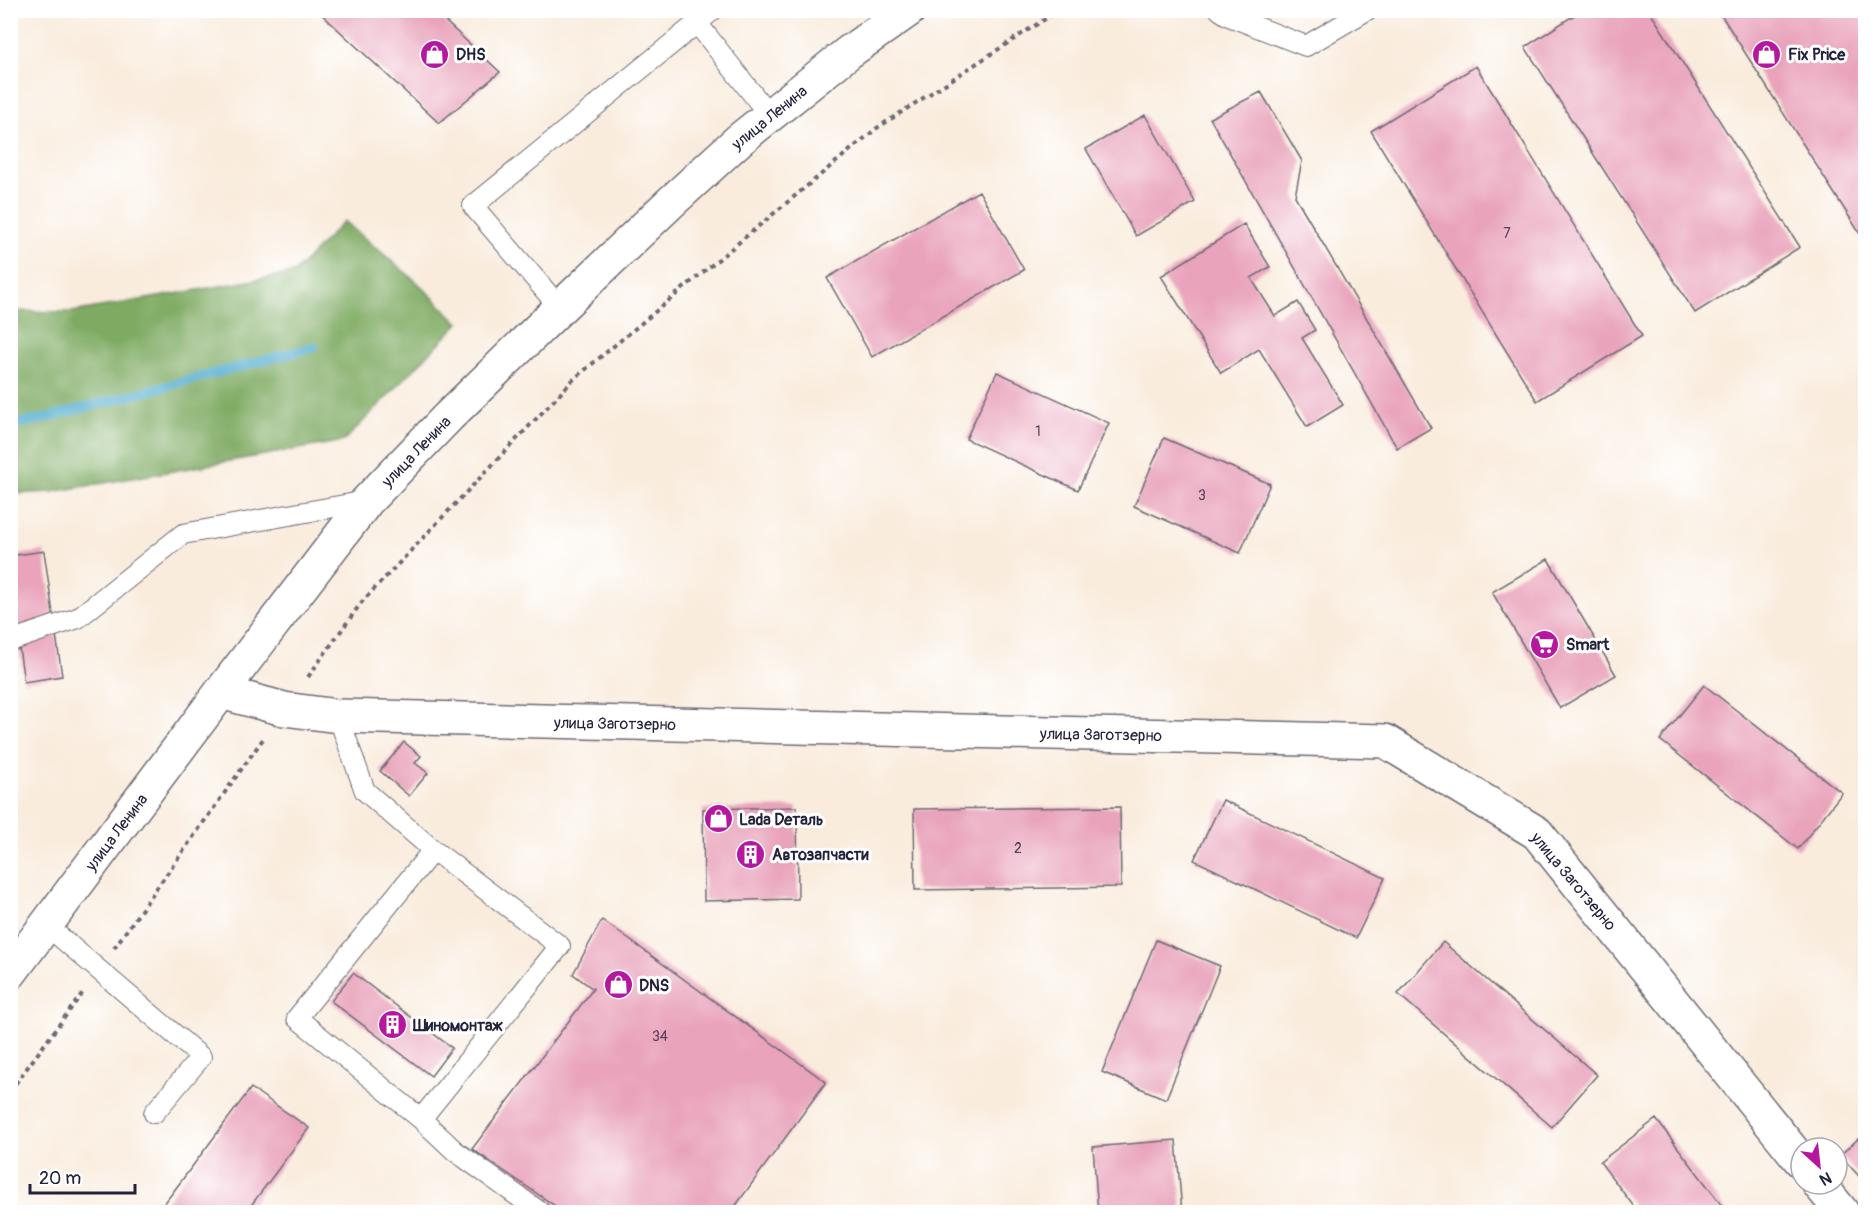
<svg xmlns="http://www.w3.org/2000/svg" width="1876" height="1223" font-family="Pangolin,sans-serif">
<rect width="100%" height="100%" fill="#fff"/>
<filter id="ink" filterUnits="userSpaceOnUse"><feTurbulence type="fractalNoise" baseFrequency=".0167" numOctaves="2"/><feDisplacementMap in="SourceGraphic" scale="12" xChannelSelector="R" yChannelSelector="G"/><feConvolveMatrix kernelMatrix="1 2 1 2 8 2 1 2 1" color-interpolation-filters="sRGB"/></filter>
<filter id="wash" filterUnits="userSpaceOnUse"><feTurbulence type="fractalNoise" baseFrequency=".008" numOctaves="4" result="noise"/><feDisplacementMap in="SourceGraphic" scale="24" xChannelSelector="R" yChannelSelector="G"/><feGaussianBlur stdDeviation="1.35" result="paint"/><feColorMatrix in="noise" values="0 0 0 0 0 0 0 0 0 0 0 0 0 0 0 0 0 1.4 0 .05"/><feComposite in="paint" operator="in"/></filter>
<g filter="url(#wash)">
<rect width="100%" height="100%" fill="#f9ecdd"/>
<path fill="#7eaa62" stroke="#50664e" stroke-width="1.5" d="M344,221L417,282L459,323L344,441L52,492L11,494V311L72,312L294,273Z"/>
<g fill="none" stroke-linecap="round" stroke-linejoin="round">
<path stroke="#4eaacc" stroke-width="10" d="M10,425L38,420L314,347"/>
</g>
<g id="blocks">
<path fill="#e9a3bb" d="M317,10H433L500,72L439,123Z
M1582,10H1649L1800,247L1695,313L1525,47Z
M1718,10H1859L1866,21V235L1862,237Z
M1476,66L1642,336L1537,401L1371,131Z
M1261,92L1302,161L1295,196L1431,428L1397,448L1210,118Z
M1145,115L1195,202L1136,236L1086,149Z
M979,191L1024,270L872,357L827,278Z
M1244,224L1270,267L1251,278L1275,316L1298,302L1315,330L1302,338L1343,405L1307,427L1259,349L1221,373L1161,276Z
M997,372L1109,423L1078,490L966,439Z
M1164,438L1270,484L1240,553L1134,506Z
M44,551L62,676L24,682L14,613L10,614V556Z
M1548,559L1616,675L1560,708L1492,592Z
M1704,685L1842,793L1798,849L1660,740Z
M404,742L421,756L415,763L428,773L409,796L380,771Z
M1223,800L1385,878L1356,938L1194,860Z
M797,807L798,899L704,901L703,809Z
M1120,807L1121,887L915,890L914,809Z
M602,920L826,1082L731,1212H564L472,1149L593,989L573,974Z
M1156,940L1220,966L1166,1099L1102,1072Z
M1443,942L1597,1075L1552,1127L1398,994Z
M353,973L452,1048L431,1076L331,1001Z
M251,1088L309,1128L246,1212H158Z
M1656,1119L1727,1212H1638L1600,1162Z
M1866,1132V1184L1840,1155Z
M1176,1140L1182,1212H1098L1093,1147Z"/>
</g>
</g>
<g filter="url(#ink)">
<use href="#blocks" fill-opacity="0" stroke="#6d6974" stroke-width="1.5"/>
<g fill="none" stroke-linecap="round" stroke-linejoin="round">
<defs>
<path id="service" d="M1220,10L1229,16L1306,46L1367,10
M697,23L769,115
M560,308L473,206L713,10
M10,641L78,618L183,534L367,501
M338,716L365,791L433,850L297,1018L421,1119L455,1151L540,1212
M46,925L201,1057L154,1113
M421,1119L560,946L433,850"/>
<path id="tertiary" d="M221,692L284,709L338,716L1385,741L1537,833L1801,1161
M1819,1184L1842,1212"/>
<path id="secondary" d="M10,973L221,692L367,501L449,416L560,308L669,204L739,140L849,52L909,10"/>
</defs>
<use href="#service" stroke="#6d6974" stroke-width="22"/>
<use href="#tertiary" stroke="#6d6974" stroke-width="36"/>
<use href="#secondary" stroke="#6d6974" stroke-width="36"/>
<path stroke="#6d6974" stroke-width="4" stroke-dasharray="4.5 4.5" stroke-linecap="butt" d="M308,677L361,603L574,379L877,128L1059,10
M114,948L263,739
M10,1091L84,991"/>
<use href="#service" stroke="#fff" stroke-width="20"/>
<use href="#tertiary" stroke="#fff" stroke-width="33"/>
<use href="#secondary" stroke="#fff" stroke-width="33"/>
</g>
</g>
<defs>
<symbol id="shop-disc" viewBox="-11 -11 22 22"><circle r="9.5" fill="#b5179e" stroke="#fff"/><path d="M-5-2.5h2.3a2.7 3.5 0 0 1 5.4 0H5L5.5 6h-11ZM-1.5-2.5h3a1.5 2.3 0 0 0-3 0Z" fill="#fff"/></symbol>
<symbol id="supermarket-disc" viewBox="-11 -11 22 22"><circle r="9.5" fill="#b5179e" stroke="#fff"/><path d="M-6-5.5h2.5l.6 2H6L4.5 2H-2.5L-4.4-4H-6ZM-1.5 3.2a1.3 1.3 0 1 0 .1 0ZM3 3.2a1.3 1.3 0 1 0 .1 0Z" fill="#fff"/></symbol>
<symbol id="building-disc" viewBox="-11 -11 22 22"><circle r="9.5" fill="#b5179e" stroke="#fff"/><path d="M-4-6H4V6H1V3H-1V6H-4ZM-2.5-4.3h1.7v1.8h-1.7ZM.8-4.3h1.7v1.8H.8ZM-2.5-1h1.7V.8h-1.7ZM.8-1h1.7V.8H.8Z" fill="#fff"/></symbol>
</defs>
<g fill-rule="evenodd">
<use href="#shop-disc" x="418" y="38" width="33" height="33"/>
<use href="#shop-disc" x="1750" y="38" width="33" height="33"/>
<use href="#supermarket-disc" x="1528" y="628" width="33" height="33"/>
<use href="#shop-disc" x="702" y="802" width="33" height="33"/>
<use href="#building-disc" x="734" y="838" width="33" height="33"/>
<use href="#shop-disc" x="602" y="968" width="33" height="33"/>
<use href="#building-disc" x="376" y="1008" width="33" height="33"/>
</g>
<g text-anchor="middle" stroke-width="6" stroke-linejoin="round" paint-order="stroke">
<g font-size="14" fill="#54425b">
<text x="1507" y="238">7</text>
<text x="1038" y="436">1</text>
<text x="1202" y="500">3</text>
<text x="1018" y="853">2</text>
<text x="660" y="1041">34</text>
</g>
<g font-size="16" font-weight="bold" fill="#22223b" stroke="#fff" text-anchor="start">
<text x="456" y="60">DHS</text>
<text x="1788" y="60">Fix Price</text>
<text x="1566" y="650">Smart</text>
<text x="739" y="825">Lada Dеталь</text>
<text x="772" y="860">Автозапчасти</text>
<text x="639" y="991">DNS</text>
<text x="413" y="1031">Шиномонтаж</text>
</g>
<g font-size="16" fill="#22223b" stroke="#fff">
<text transform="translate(769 117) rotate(-39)" y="6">улица Ленина</text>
<text transform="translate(416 451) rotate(-46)" y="6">улица Ленина</text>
<text transform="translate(615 723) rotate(1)" y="6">улица Заготзерно</text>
<text transform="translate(1101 734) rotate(1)" y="6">улица Заготзерно</text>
<text transform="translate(116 832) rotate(-53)" y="6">улица Ленина</text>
<text transform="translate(1574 881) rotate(50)" y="6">улица Заготзерно</text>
</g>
</g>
<rect width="1876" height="1223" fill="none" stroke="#fff" stroke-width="36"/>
<g transform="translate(1819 1166) rotate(153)"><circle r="28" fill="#ffffff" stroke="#a7a7b1" stroke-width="1.5"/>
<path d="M0-4.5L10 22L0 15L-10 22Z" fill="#b5179e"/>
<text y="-9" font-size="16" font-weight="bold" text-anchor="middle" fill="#22223b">N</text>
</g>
<path d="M30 1184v9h105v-9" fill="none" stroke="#22223b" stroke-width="3"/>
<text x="39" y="1184" font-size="18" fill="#22223b" stroke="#ffffff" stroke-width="4.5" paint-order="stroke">20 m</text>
</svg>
